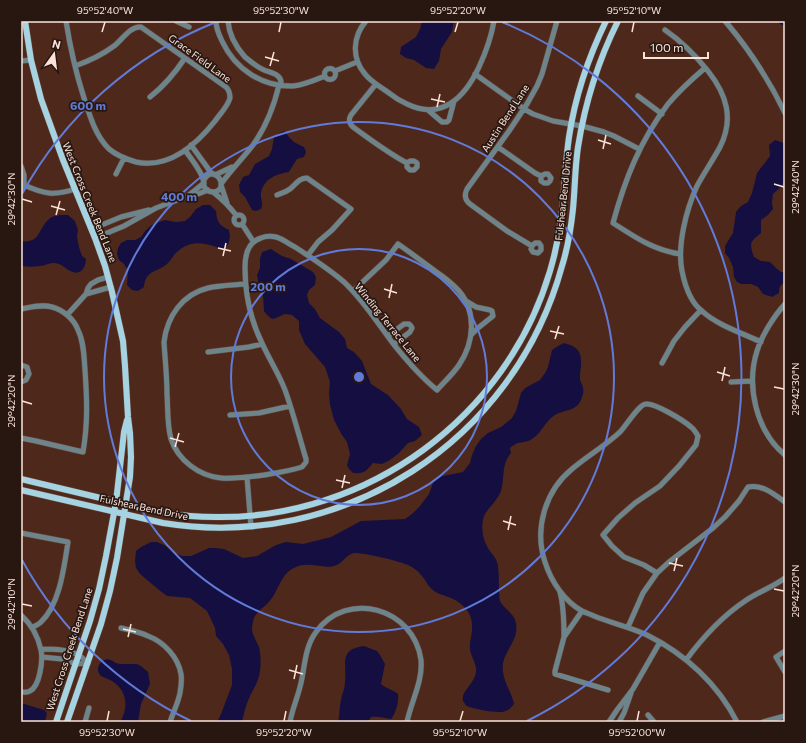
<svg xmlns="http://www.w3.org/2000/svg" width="806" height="743" font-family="Commissioner,sans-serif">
<rect width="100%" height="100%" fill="#4e291b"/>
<path fill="#150f41" d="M422,21H454L452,32L441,49L439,61L434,69L426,68L414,60L406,58L400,54L401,47L416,37L420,29Z
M284,131C288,135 290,139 294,142C297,144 300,145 304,147L306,152L304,157L297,159L289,172C277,174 264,178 261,193C260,199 264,202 261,209L256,211L252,210L245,197L240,192L239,185L243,177L249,175L255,164L269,156L272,149L274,137L280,133Z
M775,140L784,143L785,146V177L782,186L773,194L772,202L773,209L768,215L761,220V233C750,242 749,243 754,257L761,261L770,262L776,268L781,272H785V283C780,284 779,288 779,293L772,297L763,294L758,287L751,284H741L737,282L734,277L733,267L729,258L725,253V246L733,233L736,212L741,206L748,202L752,193L757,173L770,156L769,145Z
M203,205H210L216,211C217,222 219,225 229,230L230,237L228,245L222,249C205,243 192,239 177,252C173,255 171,261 167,264C157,273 146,269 144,287L138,291L132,290L127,285L128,271L124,264L119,260L117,254L118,248L121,243L127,240H135L141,237L146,230L153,224L165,220L176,222L185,221L190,217L196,209Z
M60,215H68L75,221L78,230L77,237L79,247L82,256L86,259C86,267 81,275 73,272C65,270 63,263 53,263C49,263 44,266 40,266C34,267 27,267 21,266V241C40,244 38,229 49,219C52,216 56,216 60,215Z
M271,249L282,256L291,259L313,272L316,277L315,285L309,290L307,295L309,303L315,309L320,318L339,332L345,339L347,348L354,352L362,361L371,384L388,395L401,409L407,419L419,427L422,435L415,441L408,443L399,453L390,460L382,464L373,463C366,471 365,474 353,473L349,469L347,465L350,454L347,442L342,435L334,420L330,405L329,393L330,382L325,367L305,344L299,330V321L292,315L285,314L276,318L272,319L267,315L264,311L263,295L259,287L257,275L260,268V259L262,252Z
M564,343C579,347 582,352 581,367C580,371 580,376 580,380C581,383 583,385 583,388C584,391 583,395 582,397C578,412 565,409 555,415C545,421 542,433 532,439C528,442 523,442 518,443C515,444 512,446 510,448L511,453C501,464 505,478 501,491C497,501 488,508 484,516C481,525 482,538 487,546C489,551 495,556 497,562C499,568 499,584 499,592C500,595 499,599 500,601C504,609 514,613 516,623C519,639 506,649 503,663C501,680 511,689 514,704C511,708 508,711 502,712C496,713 472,709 467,706C465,705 464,702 463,701C460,692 475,683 476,672C477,664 471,657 470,649C469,641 473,633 472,625C472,611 460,601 448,597C444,595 438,594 434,591C428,587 426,580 421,575C419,572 415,569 412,567C405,562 362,552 354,553C346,555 343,562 337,565C323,571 309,559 292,569C280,576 278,593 268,603C264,607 259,610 255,616C253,619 252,626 252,630C253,636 257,642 259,647C261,655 261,664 260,671C259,681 254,688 250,696C246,704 244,713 242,722H217L221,714L232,685V669L229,655L223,644L216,636L215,628L207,611L190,598L167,596L159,590L140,574L136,568L135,561L136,551L141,547L151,542H157L164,545L175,553L182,556H191L209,548H215L224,549L243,558L257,556L276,545L286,542L303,544L331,537L361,521L405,519L412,514L420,506L429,494L433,483L438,477L463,472L470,463L472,455L476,446L481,439L488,433L501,427L512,418L516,411L521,393L525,388L540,380L545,373L548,367L552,350L558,346Z
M364,646L377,651L380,655L385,664L381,684C387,689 392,689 398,694C399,702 396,713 391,719C382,718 380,716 371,717L368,722H338C340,715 339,707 341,700C342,694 345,688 345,682C347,665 338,649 364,646Z
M107,659L111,660L116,663L120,664H137L141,666L148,672L150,684L141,704L138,722H120C129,708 127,690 112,681C109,679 104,678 101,676C94,669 100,661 107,659Z
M21,703L44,710L47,713L45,722H21Z"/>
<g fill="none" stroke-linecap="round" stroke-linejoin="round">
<path stroke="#150f41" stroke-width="8" d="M783,21L785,22"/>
<defs>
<path id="minor" d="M66,21C70,47 76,73 84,98C90,116 95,135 109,149C117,156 126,159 136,162C169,169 196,145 215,121C220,114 228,106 230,98C230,93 229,90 226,87L141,27C130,26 122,40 114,46C102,55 89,61 75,66
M176,21L189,27
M216,21C216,28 219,35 222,41C235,69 262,87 293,86C304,85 315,80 325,76
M366,21C353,36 351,58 365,74C371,82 381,87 389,93C394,97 400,101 407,104C442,121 465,97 479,67C486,52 491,38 494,21
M725,21C749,49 769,80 785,113
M665,30C681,41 696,56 708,71C727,95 734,119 720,147C713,160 704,173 697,186C686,210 677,246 682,271C685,286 690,302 702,311C717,325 742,333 761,342
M21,61L31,60
M324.5 74a5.5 5.5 0 1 1 11 0a5.5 5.5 0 1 1-11 0Z
M335,71L357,62
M475,74L524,109L533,114L553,121L582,126L604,132L614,136L639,149
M376,84L351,115C348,120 349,123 353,127C371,140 388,153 407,163L410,161H414L417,163V167L414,170H410L407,167V163
M638,96L662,114
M150,97C164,86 175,73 185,58
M428,110L442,122H447L449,120L454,101
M191,145L212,174
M498,147L535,173L541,176L545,174H548L551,178L550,181L548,183H544L541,181V176
M185,150C191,159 200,169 203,179C204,182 203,185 205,188C207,191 210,192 214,192C231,189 214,162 204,180
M21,166L24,175V185
M116,174L124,158
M215,175L232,167
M221,184C231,170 243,158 253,145C266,127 274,106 279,85L281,84C282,74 271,73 264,70C257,67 251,62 245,57C236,47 229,35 228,21
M24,185C44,194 54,196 75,189
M221,185L227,203
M21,191L24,185
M213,192C222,199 229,206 236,215
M189,195L204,183
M277,195C282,193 286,192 290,189C296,184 299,178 307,178L351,209L332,230L318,242L308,255
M234 220a5 5 0 1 1 10 0a5 5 0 1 1-10 0Z
M242,224L253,241
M92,229L121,217L149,210
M95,238L124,226L156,208L188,196H193L208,190
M532,246L535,243H539L541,246V250L538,253L533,252L531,249L532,246L507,231L470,204C465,200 464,195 467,189L509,131L527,104L537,86L542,74L557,21
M680,254C653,250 635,237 613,223C625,179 640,141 668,104C679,91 692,79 705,68
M245,284C233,285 220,285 208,288C183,294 167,316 164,342C165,359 167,376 167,394C168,408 167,425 171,439C178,460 199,476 221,478C235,479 250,477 264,475C276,473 290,471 302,467L306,462V459C299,436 293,412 285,390C279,374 269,359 262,343C250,319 245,294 245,267C245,255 248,242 261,238C266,236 271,236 276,237C283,239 289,244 295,247C312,258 329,269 344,282C365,302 378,324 395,346C408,362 421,377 437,390C444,382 453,374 459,365C474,343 477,312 459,291C452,283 444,277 435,271C423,262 411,253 398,244L386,260L353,291
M86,294L111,287
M466,301L476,307L490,310L492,311L493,316L478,328L471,335
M785,304C774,316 762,335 757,351C746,386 756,431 785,455
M21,309C31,307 42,304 52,307C63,310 74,319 78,330C84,342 84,357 85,370C87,399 88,423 83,452L36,441L21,438
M67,315L86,294L88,288L91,284L98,280L108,277
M388,336L404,324H409L411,326L412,328L410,332L394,344
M208,352L249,347L262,344
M662,363L674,341L685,327L700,311
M21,365L27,367L29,374L26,380L21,382
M731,382L752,381
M230,415L259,413L290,406
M247,477L251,527
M21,533L68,542C64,567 60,604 41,622C39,624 35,626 33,627
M657,573L644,565L624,557L612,546L603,535L618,518L635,503L660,486L679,466L696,445L698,436C696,433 694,429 691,427C683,420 655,403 646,404C639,404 626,426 620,432C605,446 587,456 572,469C545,491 534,529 545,562C551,581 564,601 582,611C586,613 590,614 594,616C611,623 630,627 647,635C685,654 718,684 737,722
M560,592C564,607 564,622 564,637
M582,611L564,637L555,671V674L608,690
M21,615C31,624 38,636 41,650C43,660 40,686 30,691C27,693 24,692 21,692
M628,627L643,593L657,573L669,562L713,528L725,517L739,501L748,487C762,484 774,494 785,502
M121,628C130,630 140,632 148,636C164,642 178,657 181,674C182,680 181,687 180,693C178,703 173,713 170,722
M41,649C53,649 70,649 80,656C83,658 85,661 88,663
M785,651L776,657L785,672
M42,657L62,659L76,664L88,663
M686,660C703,637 721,617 745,601C758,592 773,587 785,578
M648,715L654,722
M85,722L89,708
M290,722C292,710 297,699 300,687C305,669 304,648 316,632C347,589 414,608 421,660C423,681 411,702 407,722
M609,722L617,710L633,689L660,642
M619,722L624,713L631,693
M763,722L785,716"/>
<path id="major" d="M25,21L31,60L41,99L63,160L95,238L105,266L112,292L123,341L125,366L128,417L130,433L131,457L130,477L117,558L110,591L101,624L67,722
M21,479C50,486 80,493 109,500C128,505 147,510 167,513C183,516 200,517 216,517C368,519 507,417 550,271C555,254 559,236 561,218C565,191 565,164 569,137C575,97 588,58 606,21
M21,490L163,523C343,552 514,442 562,266C568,247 571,228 573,209C575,188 575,167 578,147C585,103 598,61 618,21
M56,722L90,621L99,589L106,556L116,502L124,432L127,420"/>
</defs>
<use href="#minor" stroke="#6a473a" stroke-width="6"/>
<use href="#major" stroke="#6a473a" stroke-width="7"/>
<use href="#minor" stroke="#6e848b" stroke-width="5"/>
<use href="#major" stroke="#a6d3e2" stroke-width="6"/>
</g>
<path fill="none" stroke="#fce3da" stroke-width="1.5" d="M102,32L105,22M279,32L281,22M455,32L458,22M632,32L634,22M265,57L279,61M270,66L274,52M431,99L445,102M437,107L440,94M598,140L611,144M603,149L606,135M774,184L784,187M22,199L32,202M51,206L65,210M56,215L60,201M218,248L231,251M223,256L226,243M384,289L397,293M389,298L392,284M550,331L564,334M555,339L559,326M717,372L730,376M722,381L725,367M774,387L784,389M22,401L32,404M170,438L184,442M175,447L179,433M336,480L350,483M342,488L345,475M503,521L516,525M508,530L511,516M669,563L683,566M674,571L677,558M774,589L784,591M22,604L32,606M123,629L136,632M128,637L131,624M289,670L303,674M294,679L297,665M107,721L109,711M284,721L286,711M460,721L463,711M637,721L639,711"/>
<g fill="none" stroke="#607bd9" stroke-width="2">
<circle cx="359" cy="377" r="128"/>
<circle cx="359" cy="377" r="255"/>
<path d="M191 721A383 383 0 0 1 22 560M22 194A383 383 0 0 1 216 22M502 22A383 383 0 0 1 527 721"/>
</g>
<g text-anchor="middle" stroke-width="3.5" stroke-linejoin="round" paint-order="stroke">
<g font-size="10" fill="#fce3da" stroke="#281711">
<text transform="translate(200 58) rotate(36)" y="4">Grace Field Lane</text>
<text transform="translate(505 118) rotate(-57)" y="4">Austin Bend Lane</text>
<text transform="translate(563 196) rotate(-84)" y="4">Fulshear Bend Drive</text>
<text transform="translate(90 202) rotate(68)" y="4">West Cross Creek Bend Lane</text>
<text transform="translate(388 322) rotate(51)" y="4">Winding Terrace Lane</text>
<text transform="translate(144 507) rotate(12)" y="4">Fulshear Bend Drive</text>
<text transform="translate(69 649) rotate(-72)" y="4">West Cross Creek Bend Lane</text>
</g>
</g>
<circle cx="359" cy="377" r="6" fill="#607bd9" stroke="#281711" stroke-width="2"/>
<g font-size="12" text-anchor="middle" font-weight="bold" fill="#607bd9" stroke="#281711" stroke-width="3.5" stroke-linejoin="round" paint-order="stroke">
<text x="88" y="110">600 m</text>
<text x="179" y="201">400 m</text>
<text x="268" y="291">200 m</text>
</g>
<rect width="806" height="743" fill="none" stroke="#281711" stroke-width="44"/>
<g transform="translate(54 54) rotate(14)" stroke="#281711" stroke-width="3" paint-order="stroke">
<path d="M0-3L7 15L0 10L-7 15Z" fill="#fce3da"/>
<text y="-6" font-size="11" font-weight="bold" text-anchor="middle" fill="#fce3da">N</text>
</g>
<path d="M644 52v6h64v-6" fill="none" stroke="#fce3da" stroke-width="2"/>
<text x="650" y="52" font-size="12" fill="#fce3da" stroke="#281711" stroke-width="3" paint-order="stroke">100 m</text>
<rect x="22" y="22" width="762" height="699" fill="none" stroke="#fce3da" stroke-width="1.5"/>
<g font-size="10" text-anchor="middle" fill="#fce3da">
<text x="105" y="14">95°52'40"W</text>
<text x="281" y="14">95°52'30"W</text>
<text x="458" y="14">95°52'20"W</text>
<text x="634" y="14">95°52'10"W</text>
<text transform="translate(795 187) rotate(-90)" y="4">29°42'40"N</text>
<text transform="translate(11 199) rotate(-90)" y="4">29°42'30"N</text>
<text transform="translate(795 389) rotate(-90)" y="4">29°42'30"N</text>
<text transform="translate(11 401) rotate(-90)" y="4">29°42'20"N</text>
<text transform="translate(795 591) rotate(-90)" y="4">29°42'20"N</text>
<text transform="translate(11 604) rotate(-90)" y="4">29°42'10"N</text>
<text x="107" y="736">95°52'30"W</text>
<text x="284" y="736">95°52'20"W</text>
<text x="460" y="736">95°52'10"W</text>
<text x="637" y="736">95°52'00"W</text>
</g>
</svg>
